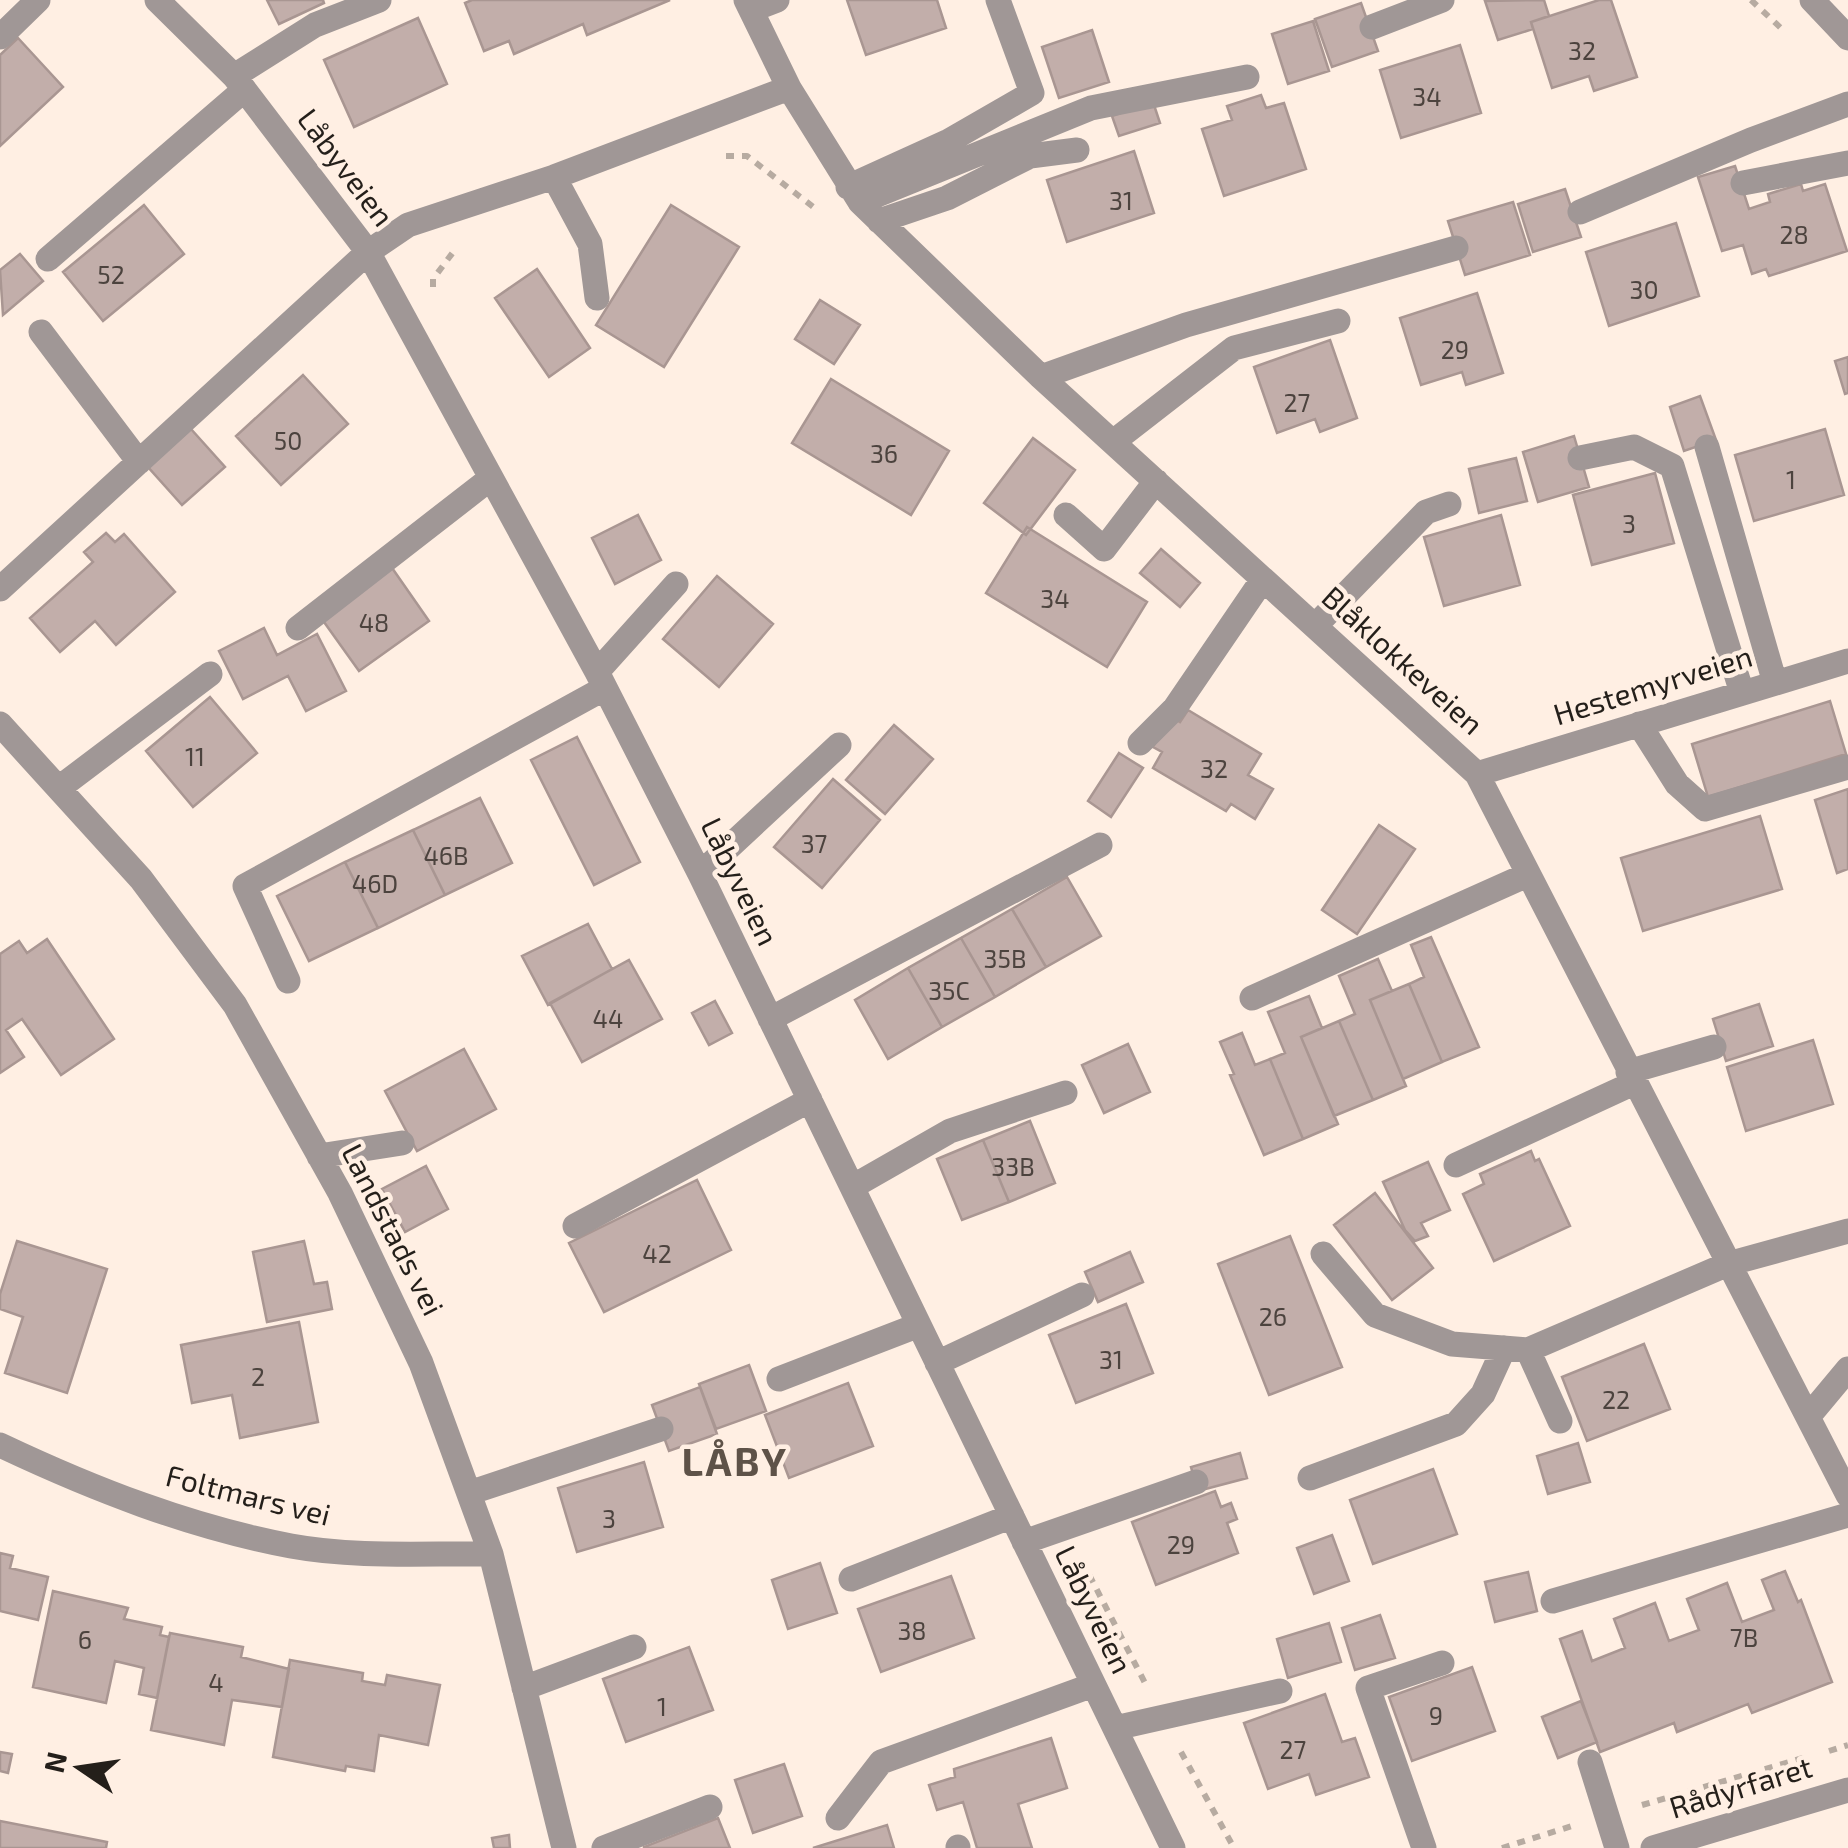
<svg xmlns="http://www.w3.org/2000/svg" width="1848" height="1848" font-family="'Exo 2',sans-serif">
<rect width="100%" height="100%" fill="#ffefe3"/>
<path fill="#c2aeaa" stroke="#a99692" stroke-width="2.5" d="M267,0H323L324,3L279,24Z
M472,0H670L587,35L583,24L514,54L509,41L484,51L465,3Z
M847,0H937L946,28L866,55Z
M1544,0L1549,16L1531,22L1533,29L1498,40L1485,1Z
M1599,0H1611L1637,77L1594,91L1589,76L1552,88L1531,22Z
M1361,3L1378,51L1332,67L1315,19Z
M418,18L447,84L354,127L324,60Z
M1313,21L1329,71L1288,84L1272,34Z
M1092,30L1109,82L1059,98L1042,47Z
M18,38L63,87L0,146V55Z
M1460,45L1481,113L1401,138L1380,70Z
M1261,95L1266,108L1284,103L1306,169L1224,196L1202,129L1232,120L1227,106Z
M1153,102L1160,123L1119,136L1112,116Z
M1134,151L1154,213L1067,242L1047,180Z
M1735,166L1749,209L1770,202L1768,194L1801,184L1803,191L1825,184L1847,251L1769,276L1766,269L1752,274L1743,245L1722,251L1698,177Z
M1565,189L1581,237L1533,252L1518,204Z
M1513,202L1530,255L1465,275L1448,221Z
M144,205L184,254L103,321L63,272Z
M671,205L739,247L664,367L596,325Z
M1676,223L1699,296L1609,326L1586,252Z
M20,254L43,281L3,315L0,270Z
M537,269L590,348L549,377L495,298Z
M1477,293L1503,373L1466,385L1462,372L1421,385L1400,318Z
M820,300L860,325L834,364L795,339Z
M1330,340L1357,418L1320,432L1315,419L1277,433L1254,367Z
M1848,357V393L1845,394L1835,361Z
M303,375L348,424L281,485L236,436Z
M831,379L949,451L911,515L792,443Z
M1700,396L1716,440L1684,451L1670,407Z
M191,429L225,467L182,505L148,467Z
M1825,429L1844,495L1754,521L1735,455Z
M1574,436L1589,487L1538,502L1523,452Z
M1033,438L1075,470L1026,535L984,503Z
M1516,458L1527,501L1479,513L1469,469Z
M1655,473L1674,543L1592,565L1573,495Z
M638,515L661,560L615,584L592,538Z
M1501,515L1520,585L1444,606L1424,537Z
M1027,527L1147,602L1107,667L986,593Z
M106,533L115,542L124,534L175,592L116,645L95,621L60,652L30,618L93,562L84,552Z
M1161,549L1200,583L1180,607L1140,573Z
M390,565L429,621L359,671L319,615Z
M717,576L773,624L719,687L663,639Z
M264,628L277,655L317,634L346,691L306,711L288,676L243,699L219,651Z
M210,697L257,753L193,807L146,751Z
M1830,701L1846,754L1708,797L1692,744Z
M1188,710L1261,754L1248,775L1273,789L1255,819L1231,804L1226,811L1153,768L1162,752L1153,747L1170,716L1180,722Z
M894,725L933,759L885,814L846,780Z
M577,737L640,862L594,885L531,760Z
M1119,753L1143,768L1111,817L1088,801Z
M833,779L880,820L822,888L774,847Z
M1848,789V869L1837,873L1815,800Z
M480,798L512,863L445,895L413,830Z
M1760,816L1782,889L1643,931L1621,858Z
M1379,825L1415,849L1357,934L1322,910Z
M413,830L445,895L378,928L345,862Z
M345,862L378,928L309,961L277,896Z
M1067,877L1101,936L1046,967L1012,909Z
M1012,909L1046,967L995,997L961,938Z
M588,924L612,969L548,1005L522,956Z
M1431,937L1479,1047L1442,1062L1409,984L1424,977L1411,945Z
M961,938L995,997L942,1027L908,968Z
M47,939L114,1039L61,1075L22,1019L6,1030L24,1057L0,1073V954L19,941L27,953Z
M1378,959L1392,991L1370,1000L1406,1086L1373,1100L1339,1021L1355,1014L1339,976Z
M629,960L662,1019L582,1062L550,1003Z
M908,968L942,1027L888,1059L855,1000Z
M1409,984L1442,1062L1403,1079L1370,1000Z
M1309,996L1322,1028L1301,1037L1338,1124L1303,1139L1270,1059L1285,1053L1268,1012Z
M715,1001L732,1033L709,1045L692,1013Z
M1759,1004L1773,1046L1726,1061L1713,1019Z
M1339,1021L1373,1100L1334,1116L1301,1037Z
M1242,1033L1255,1065L1270,1059L1303,1139L1264,1155L1230,1075L1234,1074L1220,1042Z
M1813,1040L1833,1104L1746,1131L1727,1067Z
M1128,1044L1150,1092L1104,1113L1082,1065Z
M464,1049L496,1109L417,1151L385,1091Z
M1030,1121L1055,1183L1009,1202L983,1140Z
M983,1140L1009,1202L962,1220L937,1159Z
M1531,1151L1535,1161L1539,1159L1570,1226L1494,1261L1463,1194L1484,1184L1480,1174Z
M1428,1162L1450,1210L1421,1223L1428,1236L1415,1241L1405,1230L1383,1182Z
M426,1166L448,1209L405,1232L382,1189Z
M697,1180L731,1250L604,1312L569,1243Z
M1375,1193L1433,1268L1392,1300L1334,1225Z
M1290,1236L1342,1367L1269,1395L1218,1264Z
M17,1241L107,1269L67,1393L5,1373L23,1317L0,1309V1294Z
M304,1241L314,1284L327,1282L332,1309L267,1322L253,1252Z
M1130,1252L1143,1282L1098,1302L1085,1272Z
M1126,1304L1153,1373L1076,1403L1049,1335Z
M299,1322L318,1422L240,1438L232,1395L192,1403L181,1345Z
M1644,1344L1670,1409L1587,1441L1562,1377Z
M749,1365L766,1411L716,1429L699,1384Z
M848,1383L873,1446L789,1478L765,1415Z
M700,1387L717,1434L669,1451L652,1405Z
M1578,1443L1590,1482L1548,1494L1537,1456Z
M1240,1453L1247,1478L1198,1491L1191,1467Z
M644,1462L663,1527L577,1552L558,1488Z
M1433,1469L1457,1534L1373,1564L1350,1500Z
M1215,1491L1221,1507L1231,1503L1237,1519L1227,1523L1238,1553L1156,1585L1132,1522Z
M1332,1535L1349,1581L1314,1594L1297,1548Z
M0,1553L13,1556L10,1568L48,1577L38,1620L0,1611Z
M820,1563L837,1613L788,1629L772,1580Z
M1785,1571L1798,1602L1801,1600L1832,1682L1752,1713L1748,1704L1677,1732L1674,1723L1600,1752L1560,1639L1582,1631L1592,1661L1625,1648L1614,1619L1655,1603L1669,1641L1699,1630L1687,1599L1727,1583L1742,1622L1774,1610L1762,1580Z
M1528,1572L1537,1611L1495,1622L1485,1582Z
M951,1576L974,1638L881,1672L858,1609Z
M53,1591L128,1608L124,1619L162,1627L160,1635L169,1637L157,1698L139,1694L144,1668L115,1661L106,1703L33,1687Z
M1380,1615L1395,1658L1355,1670L1342,1628Z
M1329,1623L1341,1662L1288,1678L1277,1639Z
M170,1633L243,1647L241,1657L289,1669L282,1707L232,1700L224,1745L151,1730Z
M689,1647L713,1710L626,1742L603,1679Z
M290,1660L363,1673L362,1681L385,1685L387,1675L440,1685L428,1745L379,1735L374,1771L346,1766L345,1771L273,1757Z
M1472,1667L1495,1731L1412,1761L1389,1697Z
M1325,1694L1342,1742L1355,1738L1369,1777L1316,1795L1309,1774L1268,1789L1244,1723Z
M1581,1701L1597,1742L1558,1758L1542,1717Z
M1051,1738L1067,1788L1018,1804L1032,1848H977L963,1802L937,1810L929,1785L955,1777L954,1769Z
M0,1752L12,1754L8,1773L0,1771Z
M784,1764L802,1816L753,1833L735,1780Z
M718,1818L730,1848H644V1847Z
M0,1821L107,1842L106,1848H0Z
M887,1825L894,1848H813Z
M509,1835L510,1848H494L492,1838Z"/>
<g fill="none" stroke-linecap="round" stroke-linejoin="round">
<path stroke="#b7aba1" stroke-width="6" stroke-dasharray="8 8" stroke-linecap="butt" d="M1751,0L1783,30
M726,156H747L816,209
M433,287V279L454,251
M1082,1561L1145,1683
M1829,1751L1848,1745
M1181,1752L1234,1848
M1642,1805L1803,1758
M1502,1848L1572,1826"/>
<path stroke="#a09796" stroke-width="25" d="M157,0L234,76L368,252L597,672L700,874L1173,1848
M746,0L789,88L860,202L1041,377L1477,774L1848,1495
M1812,0L1848,38
M751,10L777,0
M1372,27L1442,0
M0,37L38,0
M234,76L315,25L379,0
M554,177L590,244L597,298
M1743,183L1848,163
M848,187L947,142L1032,93L998,0
M860,202L1091,108L1247,77
M1580,212L1751,140L1848,104
M879,221L947,198L1030,156L1077,150
M48,259L244,90
M41,332L139,462
M1041,377L1186,325L1456,248
M1113,442L1234,348L1338,321
M1707,447L1775,683
M1580,458L1634,447L1672,466L1742,693
M1066,515L1104,549L1156,481
M0,589L368,252L408,225L554,177L789,88
M1315,626L1426,512L1449,504
M298,628L491,478
M597,672L676,584
M0,724L141,879L235,1005L340,1193L421,1363L491,1554L564,1848
M1639,724L1677,784L1705,809L1848,767
M1140,743L1175,708L1263,579
M1477,774L1848,661
M59,788L210,674
M700,874L839,745
M288,981L245,886L605,688
M1252,998L1527,875
M770,1019L1100,845
M1628,1072L1714,1047
M319,1156L402,1143
M1456,1165L1634,1083
M852,1187L950,1131L1065,1093
M575,1226L810,1100
M1323,1254L1375,1315L1452,1344L1528,1350L1728,1264L1848,1231
M1528,1350L1560,1421
M937,1363L1082,1295
M779,1379L919,1325
M1808,1417L1848,1369
M0,1445C93,1489 190,1527 291,1546C356,1558 425,1553 491,1554
M1310,1478L1456,1424L1483,1394L1504,1348
M469,1493L661,1429
M1024,1542L1196,1482
M851,1579L1012,1516
M1553,1601L1848,1515
M524,1688L634,1647
M1115,1728L1280,1691
M1590,1762L1617,1848
M838,1818L881,1762L1093,1685
M958,1847V1848
M604,1848L710,1807
M1424,1848L1368,1688L1442,1663
M1653,1848L1848,1790"/>
</g>
<g text-anchor="middle" stroke-width="9" stroke-linejoin="round" paint-order="stroke">
<g font-size="25" fill="#4c433e">
<text x="1582" y="60">32</text>
<text x="1427" y="106">34</text>
<text x="1121" y="210">31</text>
<text x="1794" y="244">28</text>
<text x="111" y="284">52</text>
<text x="1644" y="299">30</text>
<text x="1455" y="359">29</text>
<text x="1297" y="412">27</text>
<text x="288" y="450">50</text>
<text x="884" y="463">36</text>
<text x="1791" y="489">1</text>
<text x="1629" y="533">3</text>
<text x="1055" y="608">34</text>
<text x="374" y="632">48</text>
<text x="195" y="766">11</text>
<text x="1214" y="778">32</text>
<text x="814" y="853">37</text>
<text x="446" y="865">46B</text>
<text x="375" y="893">46D</text>
<text x="1005" y="968">35B</text>
<text x="949" y="1000">35C</text>
<text x="608" y="1028">44</text>
<text x="1013" y="1176">33B</text>
<text x="657" y="1263">42</text>
<text x="1273" y="1326">26</text>
<text x="1111" y="1369">31</text>
<text x="258" y="1386">2</text>
<text x="1616" y="1409">22</text>
<text x="609" y="1528">3</text>
<text x="1181" y="1554">29</text>
<text x="912" y="1640">38</text>
<text x="1744" y="1647">7B</text>
<text x="85" y="1649">6</text>
<text x="216" y="1692">4</text>
<text x="662" y="1716">1</text>
<text x="1436" y="1725">9</text>
<text x="1293" y="1759">27</text>
</g>
<g font-size="30" fill="#241f1a" stroke="#ffefe3">
<text transform="translate(345 168) rotate(53)" y="10">Låbyveien</text>
<text transform="translate(1402 661) rotate(42)" y="10">Blåklokkeveien</text>
<text transform="translate(1653 686) rotate(-17)" y="10">Hestemyrveien</text>
<text transform="translate(739 882) rotate(64)" y="10">Låbyveien</text>
<text transform="translate(392 1230) rotate(63)" y="10">Landstads vei</text>
<text transform="translate(248 1496) rotate(14)" y="10">Foltmars vei</text>
<text transform="translate(1093 1610) rotate(64)" y="10">Låbyveien</text>
<text transform="translate(1741 1788) rotate(-17)" y="10">Rådyrfaret</text>
</g>
<g font-size="40" font-weight="bold" letter-spacing="2.5" fill="#5e5248" stroke="#ffefe3">
<text x="735" y="1476">LÅBY</text>
</g>
</g>
<g transform="translate(80 1768) rotate(283)" stroke="#ffefe3" stroke-width="8" paint-order="stroke">
<path d="M0-8L18 38L0 25L-18 38Z" fill="#241f1a"/>
<text y="-15" font-size="28" font-weight="bold" text-anchor="middle" fill="#241f1a">N</text>
</g>
</svg>
